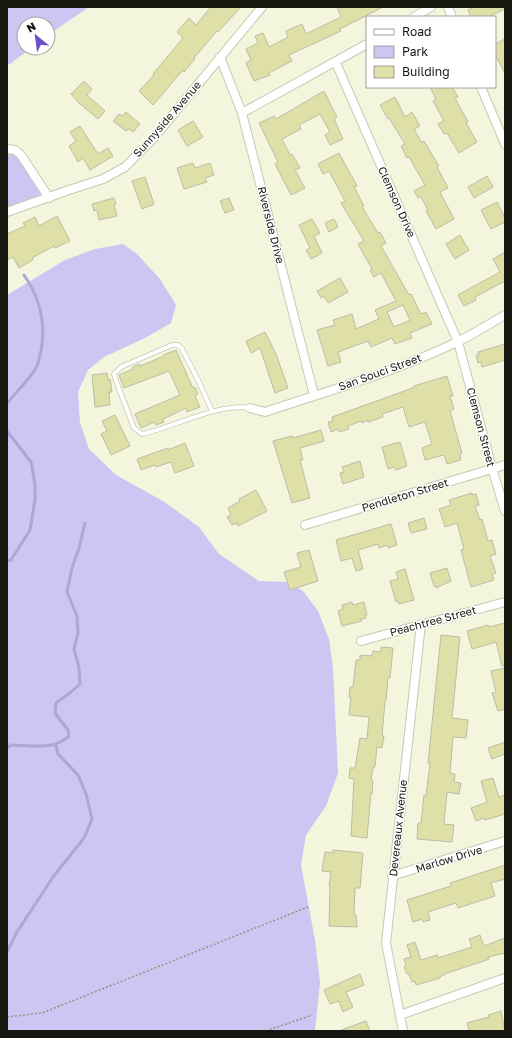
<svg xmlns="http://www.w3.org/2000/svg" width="512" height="1038" font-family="'Golos Text',sans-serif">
<rect width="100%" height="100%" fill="#f3f5dd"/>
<path fill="#ccc6f3" d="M7,7H89L48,35V24H24V48H31L10,64H7Z
M7,149L15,150L49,198L7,212Z
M123,244L136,253L160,279L176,305L171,323L145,338L104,357L88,370L78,392L80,423L89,449L116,475L163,501L199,527L219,554L259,581L286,582L303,591L318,611L329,639L333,668L338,773L326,806L306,835L301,865L315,940L320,983L315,1031H7V295L65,260L95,249Z"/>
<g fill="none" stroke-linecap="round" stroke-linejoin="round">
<path stroke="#ada6d9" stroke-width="3" d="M7,404C16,391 30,380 37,366C39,361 40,355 41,351C46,324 40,298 24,275
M7,431L31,462L35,484V500L30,530L11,560L7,561
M7,748L11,745C31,745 53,751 69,736L68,730L55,713L56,703L70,693L80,684L79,667L74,649L78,633L77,616L67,592L72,568L79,548L85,523
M7,952L17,932L53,877L84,838L92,819L86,794L78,775L58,754L56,745"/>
</g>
<path fill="#dee0a8" stroke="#bcbda6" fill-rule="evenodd" d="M211,7H241L218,32L217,31L194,58L195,59L184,72L183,70L153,105L139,91L154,75L153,74L183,38L177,32L189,18L196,25Z
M337,7H383L340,29L341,31L289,55L292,61L269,73L270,75L254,81L246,63L251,60L246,49L258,43L255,36L263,33L269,47L288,37L286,31L302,24L306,34L341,17Z
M474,7H505V9L488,17H471L468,10Z
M505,39V73L495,55V44Z
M84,81L92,89L87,95L105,111L98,119L79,103L71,94Z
M430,87H452L458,97L455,98L468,122L466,123L477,142L459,153L447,133L444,134L438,124L444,121L433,101L436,99Z
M324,91L337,117L334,119L343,139L330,145L325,135L330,132L320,114L299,125L301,129L282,139L290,155L292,154L300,168L295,170L305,188L291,195L275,164L278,162L259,123L274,116L276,119Z
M395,97L405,117L412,112L420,126L414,129L421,142L424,141L439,166L437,167L448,188L440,192L454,219L436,229L426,211L428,210L421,197L418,198L414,191L425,185L409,157L407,158L401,146L405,144L389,118L388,119L380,105Z
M126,112L140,124L133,132L129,129L126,131L113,121L119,114L122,116Z
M193,121L203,137L187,146L178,130Z
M80,126L98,154L108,148L113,156L90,170L83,158L78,162L69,146L76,141L70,132Z
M339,153L357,186L354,187L364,206L362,207L378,233L380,232L386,243L381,246L409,295L411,294L421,314L426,312L432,324L410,333L412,338L395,344L392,338L371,347L368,341L338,352L341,362L328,366L317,330L335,325L333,320L352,314L356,329L379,319L375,310L396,301L381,273L374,277L370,270L372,269L358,244L364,241L341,203L345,201L329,171L323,174L318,164ZM403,305L410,320L394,327L387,312Z
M193,163L195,168L210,163L214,175L205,178L207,182L184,189L177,168Z
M487,176L493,187L474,198L468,187Z
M145,177L154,204L142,209L132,181Z
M114,198L116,204L114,205L117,216L99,220L97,210L94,211L92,204Z
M229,198L234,210L225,213L220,201Z
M497,202L505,218V222L491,229L481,210Z
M57,216L70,241L55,248L54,246L32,258L33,260L19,268L13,257L7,260V234L25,226L23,223L35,217L39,226Z
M312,219L320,233L314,236L322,253L311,259L306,250L310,248L299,225Z
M334,219L338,227L329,232L325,223Z
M460,235L469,250L455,259L446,244Z
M505,252V281L475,297L476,300L464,306L458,295L500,272L493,259Z
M340,278L348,292L328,303L324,296L321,298L317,291Z
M265,332L276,354L288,388L275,393L260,348L251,353L246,341Z
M505,344V360L482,367L481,362L478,363L476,355H479L478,352Z
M176,350L193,388L195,387L198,394L195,396L200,407L187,412L186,408L163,419L164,422L156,425L155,422L141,428L135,414L180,395L169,371L124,388L119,375L133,369V367L139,364L140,366L164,356L163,355Z
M107,373L108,380L110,379L112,392H109L110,405L95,407L92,375Z
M447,376L453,396H450L454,409L450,411L462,453H460L461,460L447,464L444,455L425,460L422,448L432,444L425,422L409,427L403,407L382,414L383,417L368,422V420L362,423L361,421L348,426L349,429L339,432L338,429L331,432L328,422L333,421L332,417L410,389L414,387V386Z
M115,415L130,446L111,455L101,434L107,431L102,421Z
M321,430L324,441L300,448L303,460H300L310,498L292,503L273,441L292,436L293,438Z
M400,442L407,466L396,470L395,467L388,469L382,447Z
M185,443L194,466L175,473L171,462L156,467L155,465L141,470L137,459L168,448V450Z
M360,461L364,477L343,484L340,473L344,472L342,467Z
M256,490L267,511L238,526L237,523L232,525L227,517L231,515L228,508L240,501L239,499Z
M472,493V495L476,494L479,505L475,506L480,520L482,519L488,541L492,540L496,554L490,556L496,573L492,574L494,580L471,587L461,550L464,549L457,523L445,527L439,509L451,505L449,500Z
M424,518L427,529L411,533L408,523Z
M391,524L397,545L388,548V545L379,548L378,544L358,550L363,569L356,571L352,558L341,561L336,540Z
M309,550L318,581L290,590L284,572L301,567L297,553Z
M447,568L451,581L436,588V586H434L430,573Z
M405,569L414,600L399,604L398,601L396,602L390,581L398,579L396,572Z
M352,602L353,605L364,602L367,615H365L366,618L361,619L362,621L342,626L338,611L343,609L342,605Z
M505,623V666H502L496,642L472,649L467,631L488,625L489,627Z
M441,635L460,637L452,718L468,720L466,738L453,737L450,773L455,774L454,782L461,783L459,794L447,792L444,824L454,825L452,842L417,839L418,823H421L424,795L426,796L430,763H428Z
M381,647L393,648L390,678H388L386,701H385L382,736H384L382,748L377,747L375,767H373L371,780L373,781L372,794L371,793L367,838L351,836L354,779L349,778L350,768H355L360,738L367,739L369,717L349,715L351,697H349L350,687H353L356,660H360V655L372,656L373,651L381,652Z
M505,668V709L498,711L492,693L496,692L491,671Z
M505,742V754L492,759L488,748Z
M493,778L499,797L505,795V814L485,820L484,818L476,821L471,808L487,802L481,781Z
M333,850L363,853L360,888H355L354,915H356L357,927L329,926L330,885H329L331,872L322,871L325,852L333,853Z
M505,865V879L491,883L495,896L458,908L456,903L428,912L430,920L423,922L422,919L413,922L407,900L451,886L450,883Z
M480,935L484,946L505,938V953L488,957L489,959L481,962L447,973L440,977V978L416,985L415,981L412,982L409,974H407L404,967L406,966L404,959L411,957L407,945L415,942L421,960L437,955L438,958L472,947L469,939Z
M360,974L364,985L346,992L353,1007L343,1012L339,1001L330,1004L324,990Z
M501,1011L505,1031H469L467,1023L489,1017L488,1015Z
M366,1021L370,1031H341V1030Z"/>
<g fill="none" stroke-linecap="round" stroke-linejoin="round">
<defs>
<path id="lane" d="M212,411L199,382L182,349L178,345H172L121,367L114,374L115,378L134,428L142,434C174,427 218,403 250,408"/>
<path id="street" d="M448,7L452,17
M414,17L431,7
M220,57L242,113L314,395
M336,63L458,342L492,468L505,511
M481,87L505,144
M242,113L367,44
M7,149L15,150L21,155L49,198
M7,212L69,190L103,179L125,167L152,140L262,7
M250,408L265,412C328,391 397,371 457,342C474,334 489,324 505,315
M305,525L505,465
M361,641L505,602
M392,876L505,841
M400,1015L505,978
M403,1031L386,943L421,624"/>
</defs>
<use href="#lane" stroke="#c8c9b2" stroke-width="5.5"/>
<use href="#street" stroke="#c8c9b2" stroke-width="10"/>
<path stroke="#929482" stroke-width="1.5" stroke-dasharray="2 2" stroke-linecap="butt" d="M7,1017L42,1013L308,907
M266,1031L312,1015"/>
<use href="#lane" stroke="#fff" stroke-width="4"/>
<use href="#street" stroke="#fff" stroke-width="8"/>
</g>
<g text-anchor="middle" stroke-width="3" stroke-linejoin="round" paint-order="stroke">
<g font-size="11" fill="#16170e" stroke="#fff">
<text transform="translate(167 119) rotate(-49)" y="4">Sunnyside Avenue</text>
<text transform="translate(397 202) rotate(66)" y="4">Clemson Drive</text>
<text transform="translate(271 225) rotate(76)" y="4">Riverside Drive</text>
<text transform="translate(380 372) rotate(-20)" y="4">San Souci Street</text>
<text transform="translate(481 427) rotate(75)" y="4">Clemson Street</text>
<text transform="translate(405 495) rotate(-17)" y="4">Pendleton Street</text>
<text transform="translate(433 621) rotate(-15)" y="4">Peachtree Street</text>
<text transform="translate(398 828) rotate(-84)" y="4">Devereaux Avenue</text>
<text transform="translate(449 859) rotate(-17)" y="4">Marlow Drive</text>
</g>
</g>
<rect width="512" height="1038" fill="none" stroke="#16170e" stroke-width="16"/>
<rect x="366" y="16" width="130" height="72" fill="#ffffff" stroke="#a2a29f"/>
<rect x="374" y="29" width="20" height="6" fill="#ffffff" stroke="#a2a29f"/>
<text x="402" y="36" font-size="12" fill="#16170e">Road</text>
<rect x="374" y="46" width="20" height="12" fill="#ccc6f3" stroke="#a2a29f"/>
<text x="402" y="56" font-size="12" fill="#16170e">Park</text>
<rect x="374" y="66" width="20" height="12" fill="#dee0a8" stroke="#a2a29f"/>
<text x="402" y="76" font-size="12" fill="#16170e">Building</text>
<g transform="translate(36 36) rotate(331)"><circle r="19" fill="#ffffff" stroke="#a2a29f"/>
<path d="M0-3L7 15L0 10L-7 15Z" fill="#6f50ca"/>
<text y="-6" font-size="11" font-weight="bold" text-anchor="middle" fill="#16170e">N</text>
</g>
</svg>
